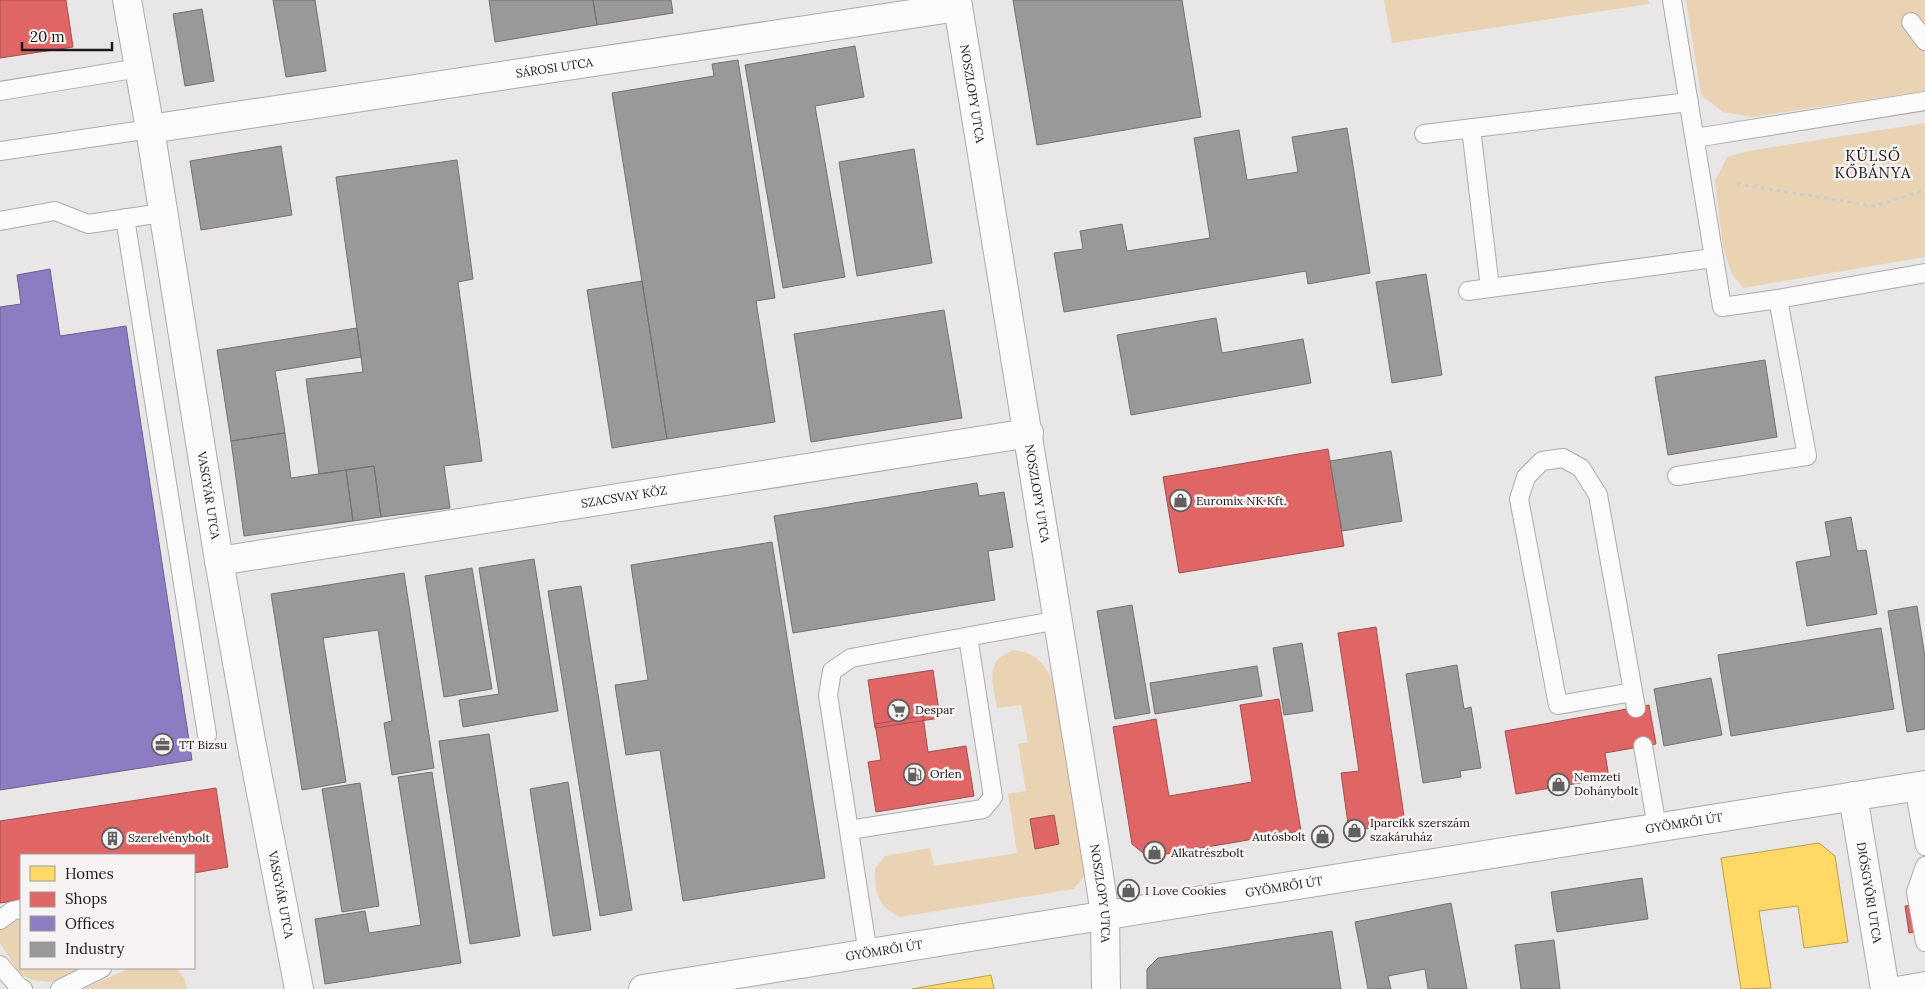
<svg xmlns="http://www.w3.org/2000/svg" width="1925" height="989" font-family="Lora,serif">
<rect width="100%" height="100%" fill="#e8e6e6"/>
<path fill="#ead3b2" d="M1384,0H1648L1649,4L1392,43Z
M1686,0H1925V91L1752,117L1723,112L1701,95Z
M1925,123V257L1743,288L1731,272L1723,247L1715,181L1727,157L1748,151Z
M1014,650C1037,654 1043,662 1053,681L1083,853C1086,872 1087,876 1073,889L900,917C877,906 875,893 875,869L885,856L930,848L934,866L1017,853L1008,794L1026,791L1018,744L1028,742L1021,705L997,708C993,682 983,661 1014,650Z
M21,917V968H80L50,982L32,980L20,974L0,943V931L4,923Z
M130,968H177L184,978L187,989H83Z"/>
<path fill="#ffd966" stroke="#ba9f4f" d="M1819,843L1835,856L1848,942L1804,948L1798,906L1759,911L1771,988L1741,989L1721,858Z
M991,975L994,989H912Z"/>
<path fill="#e06666" stroke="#a44f4f" d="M0,0H66L73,47L0,58Z
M1328,449L1344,546L1179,573L1163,477Z
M1376,627L1405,823L1349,831L1341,773L1359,771L1338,633Z
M933,670L940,718L875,728L868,680Z
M1279,699L1301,831L1148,857L1132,844L1113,727L1156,719L1169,796L1252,782L1240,705Z
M1649,705L1656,744L1605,753L1609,778L1516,794L1505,731Z
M923,716L928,752L966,746L974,796L876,812L868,762L881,760L875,724Z
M216,788L228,867L194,873V855H21V900L0,903V821Z
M1054,815L1059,844L1035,849L1030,819Z
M1925,902V930L1909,933L1905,906Z"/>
<path fill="#8e7cc3" stroke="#6b5e90" d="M50,269L60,336L126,326L192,760L0,790V307L21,304L17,275Z"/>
<path fill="#999" stroke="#737272" d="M273,0H315L326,71L286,77Z
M489,0H593L597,25L495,42Z
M593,0H671L673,13L597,25Z
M1013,0H1182L1201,117L1037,145Z
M202,9L214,81L185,86L173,14Z
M855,46L864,97L815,106L845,277L783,288L745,65Z
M738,60L775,298L756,301L775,422L667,439L612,93L714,76L712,64Z
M1347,128L1370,273L1308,284L1306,271L1064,312L1054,253L1083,249L1080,231L1122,224L1127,251L1210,238L1194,138L1239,130L1247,180L1298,172L1292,137Z
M281,146L292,215L201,230L190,161Z
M914,149L932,263L857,276L839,162Z
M457,160L473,279L458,282L482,461L444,466L450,508L381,517L374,466L319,474L306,379L363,372L336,177Z
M1426,274L1442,375L1392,383L1376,282Z
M642,281L667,439L612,448L587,290Z
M944,310L962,418L811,442L794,334Z
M1216,318L1222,353L1303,339L1311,383L1131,415L1117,335Z
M357,328L361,357L275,371L285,433L231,441L217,350Z
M1765,360L1777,437L1668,455L1655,377Z
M285,433L291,478L346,470L353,521L244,536L231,441Z
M1391,451L1402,521L1342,531L1330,461Z
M374,466L381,517L353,521L346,470Z
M977,483L979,496L1004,492L1013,547L988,551L995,600L793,633L774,516Z
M1851,517L1857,551L1866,550L1877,614L1807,626L1796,562L1831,556L1825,522Z
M772,542L825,878L683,901L660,750L626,755L615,685L648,680L631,565Z
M534,559L558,711L463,727L459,700L499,694L479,568Z
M472,568L492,689L444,697L425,576Z
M404,573L434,768L392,775L384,723L392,721L378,630L323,638L346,782L302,790L271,594Z
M581,586L632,910L600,916L548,591Z
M1132,605L1150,713L1115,719L1097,611Z
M1917,606L1925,657V729L1907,732L1888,611Z
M1881,628L1894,709L1731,736L1718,655Z
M1302,643L1313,711L1284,715L1273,648Z
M1457,665L1464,709L1471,707L1481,768L1460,771L1461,777L1423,783L1406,674Z
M1257,666L1262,696L1155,714L1150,683Z
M1711,678L1722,735L1664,746L1654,689Z
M489,734L520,936L470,944L439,741Z
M432,772L461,963L325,984L315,919L365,911L369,933L421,925L398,777Z
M568,782L591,930L553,936L530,789Z
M360,783L379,906L342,912L322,789Z
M1642,878L1648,919L1557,932L1551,892Z
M1451,903L1467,989H1428L1425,969L1388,976L1391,989H1368L1355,922Z
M1332,931L1341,989H1147V969L1158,958Z
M1554,940L1560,989H1521L1515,945Z"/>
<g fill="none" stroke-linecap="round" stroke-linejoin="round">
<defs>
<path id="lane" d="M1672,0L1722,307L1778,299L1925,273
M1911,22L1925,41
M0,91L139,68
M1471,128L1490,288
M1424,134L1689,102
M1695,138L1925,101
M0,151L150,129
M125,218L207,735
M0,221L55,211L88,224L162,213
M1468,291L1713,258
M1677,476L1807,456L1778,299
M1633,692L1558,705L1519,499L1526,477L1542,461L1563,458L1581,468L1598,495L1636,708
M1643,746L1657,827
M1914,787L1925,846
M849,830L983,809L993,797L968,637
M1925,866L1916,892L1925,942
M0,920L12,911L21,909
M868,954L828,695L832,671L851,658L1059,620
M0,965L19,987L23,989
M1885,988L1925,981
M60,989L102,968"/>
<g id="street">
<path id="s1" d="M127,0L150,129L219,561L251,741L299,989"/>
<path id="s2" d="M957,0L1097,862L1105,915L1106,989"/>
<path id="s3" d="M150,129L958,7"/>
<path id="s4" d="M219,561L1029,433"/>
<path id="s5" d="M1853,796L1885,989"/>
</g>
<g id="secondary">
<path id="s6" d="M643,989L1925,785"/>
</g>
</defs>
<use href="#lane" stroke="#acaaaa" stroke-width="20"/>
<use href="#street" stroke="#acaaaa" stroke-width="30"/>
<use href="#secondary" stroke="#acaaaa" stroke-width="30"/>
<path stroke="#cecdcd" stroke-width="3" stroke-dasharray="4 4" stroke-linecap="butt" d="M1737,184L1875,206L1925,190"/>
<use href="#lane" stroke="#fcfbfb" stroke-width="18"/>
<use href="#street" stroke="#fcfbfb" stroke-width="28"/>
<use href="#secondary" stroke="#fcfbfb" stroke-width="28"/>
</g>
<defs>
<symbol id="shop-ring" viewBox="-11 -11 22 22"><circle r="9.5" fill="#f7f3f2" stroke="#616060" stroke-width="1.5"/><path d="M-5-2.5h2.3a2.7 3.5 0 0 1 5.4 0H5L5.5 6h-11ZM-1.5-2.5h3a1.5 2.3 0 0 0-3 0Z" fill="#616060"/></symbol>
<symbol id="supermarket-ring" viewBox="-11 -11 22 22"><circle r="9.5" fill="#f7f3f2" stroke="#616060" stroke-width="1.5"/><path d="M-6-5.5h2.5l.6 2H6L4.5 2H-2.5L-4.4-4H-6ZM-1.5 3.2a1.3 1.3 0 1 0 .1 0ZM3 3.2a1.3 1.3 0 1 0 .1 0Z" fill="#616060"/></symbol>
<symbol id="office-ring" viewBox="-11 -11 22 22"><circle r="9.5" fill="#f7f3f2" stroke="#616060" stroke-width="1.5"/><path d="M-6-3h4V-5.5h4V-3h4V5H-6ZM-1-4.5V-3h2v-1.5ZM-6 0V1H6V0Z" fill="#616060"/></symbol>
<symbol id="fuel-ring" viewBox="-11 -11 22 22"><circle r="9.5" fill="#f7f3f2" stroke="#616060" stroke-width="1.5"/><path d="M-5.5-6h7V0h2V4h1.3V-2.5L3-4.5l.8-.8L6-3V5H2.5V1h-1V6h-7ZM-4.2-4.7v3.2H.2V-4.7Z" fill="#616060"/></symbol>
<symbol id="building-ring" viewBox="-11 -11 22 22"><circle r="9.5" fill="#f7f3f2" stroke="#616060" stroke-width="1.5"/><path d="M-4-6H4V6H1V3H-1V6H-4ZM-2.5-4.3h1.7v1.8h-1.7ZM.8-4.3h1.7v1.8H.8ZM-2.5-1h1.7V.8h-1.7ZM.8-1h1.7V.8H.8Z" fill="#616060"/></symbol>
</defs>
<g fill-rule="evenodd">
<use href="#shop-ring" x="1168" y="488" width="25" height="25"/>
<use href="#supermarket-ring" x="886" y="698" width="25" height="25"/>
<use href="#office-ring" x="150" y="732" width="25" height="25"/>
<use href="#fuel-ring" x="902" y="762" width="25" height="25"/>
<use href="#shop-ring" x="1546" y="772" width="25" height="25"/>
<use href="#shop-ring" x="1342" y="818" width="25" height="25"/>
<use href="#shop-ring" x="1310" y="824" width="25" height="25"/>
<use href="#building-ring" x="100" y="826" width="25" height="25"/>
<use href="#shop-ring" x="1142" y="840" width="25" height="25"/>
<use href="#shop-ring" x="1116" y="878" width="25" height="25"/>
</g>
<g text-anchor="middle" stroke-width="5" stroke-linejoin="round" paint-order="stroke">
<g font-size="12" fill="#191818" stroke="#f7f3f2">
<text dy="4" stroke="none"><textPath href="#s3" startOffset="409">SÁROSI UTCA</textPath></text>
<text dy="4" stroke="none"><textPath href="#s2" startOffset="95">NOSZLOPY UTCA</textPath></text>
<text dy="4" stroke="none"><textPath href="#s2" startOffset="500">NOSZLOPY UTCA</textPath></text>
<text dy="4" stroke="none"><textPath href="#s1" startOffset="502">VASGYÁR UTCA</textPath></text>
<text dy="4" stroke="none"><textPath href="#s4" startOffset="410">SZACSVAY KÖZ</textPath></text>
<text dy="4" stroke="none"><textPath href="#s6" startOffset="1054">GYÖMRŐI ÚT</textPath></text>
<text dy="4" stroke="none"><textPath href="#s6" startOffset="649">GYÖMRŐI ÚT</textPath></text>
<text dy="4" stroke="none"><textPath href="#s5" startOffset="98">DIÓSGYŐRI UTCA</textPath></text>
<text dy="4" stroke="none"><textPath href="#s1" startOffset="908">VASGYÁR UTCA</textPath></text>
<text dy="4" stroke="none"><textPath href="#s2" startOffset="905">NOSZLOPY UTCA</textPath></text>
<text dy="4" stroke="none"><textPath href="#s6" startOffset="244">GYÖMRŐI ÚT</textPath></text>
</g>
<g font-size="12" fill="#191818" stroke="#f7f3f2" text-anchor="start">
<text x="1196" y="505">Euromix NK Kft.</text>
<text x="915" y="714">Despar</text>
<text x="179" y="749">TT Bizsu</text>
<text x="930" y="778">Orlen</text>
<text x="1574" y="781">Nemzeti<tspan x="1574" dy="14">Dohánybolt</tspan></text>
<text x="1370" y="827">Iparcikk szerszám<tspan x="1370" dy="14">szakáruház</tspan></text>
<text x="1306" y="841" text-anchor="end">Autósbolt</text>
<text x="128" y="842">Szerelvénybolt</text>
<text x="1171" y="857">Alkatrészbolt</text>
<text x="1145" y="895">I Love Cookies</text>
</g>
<g font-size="15" letter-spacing="1" fill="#191818" stroke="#f7f3f2">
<text x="1873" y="161">KÜLSŐ<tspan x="1873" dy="17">KŐBÁNYA</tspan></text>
</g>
</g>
<rect x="20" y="854" width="175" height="115" fill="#f7f3f2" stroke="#9e9b9b"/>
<rect x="30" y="866" width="25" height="15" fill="#ffd966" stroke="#9e9b9b"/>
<text x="65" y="879" font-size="15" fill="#191818">Homes</text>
<rect x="30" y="892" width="25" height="15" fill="#e06666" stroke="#9e9b9b"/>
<text x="65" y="904" font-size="15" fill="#191818">Shops</text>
<rect x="30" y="916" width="25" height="15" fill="#8e7cc3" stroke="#9e9b9b"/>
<text x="65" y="929" font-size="15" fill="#191818">Offices</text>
<rect x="30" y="942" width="25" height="15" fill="#999999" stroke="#9e9b9b"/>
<text x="65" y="954" font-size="15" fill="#191818">Industry</text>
<path d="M22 42v8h90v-8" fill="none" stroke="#191818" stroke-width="2.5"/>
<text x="30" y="42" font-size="15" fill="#191818" stroke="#f7f3f2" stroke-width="4" paint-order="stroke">20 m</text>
</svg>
